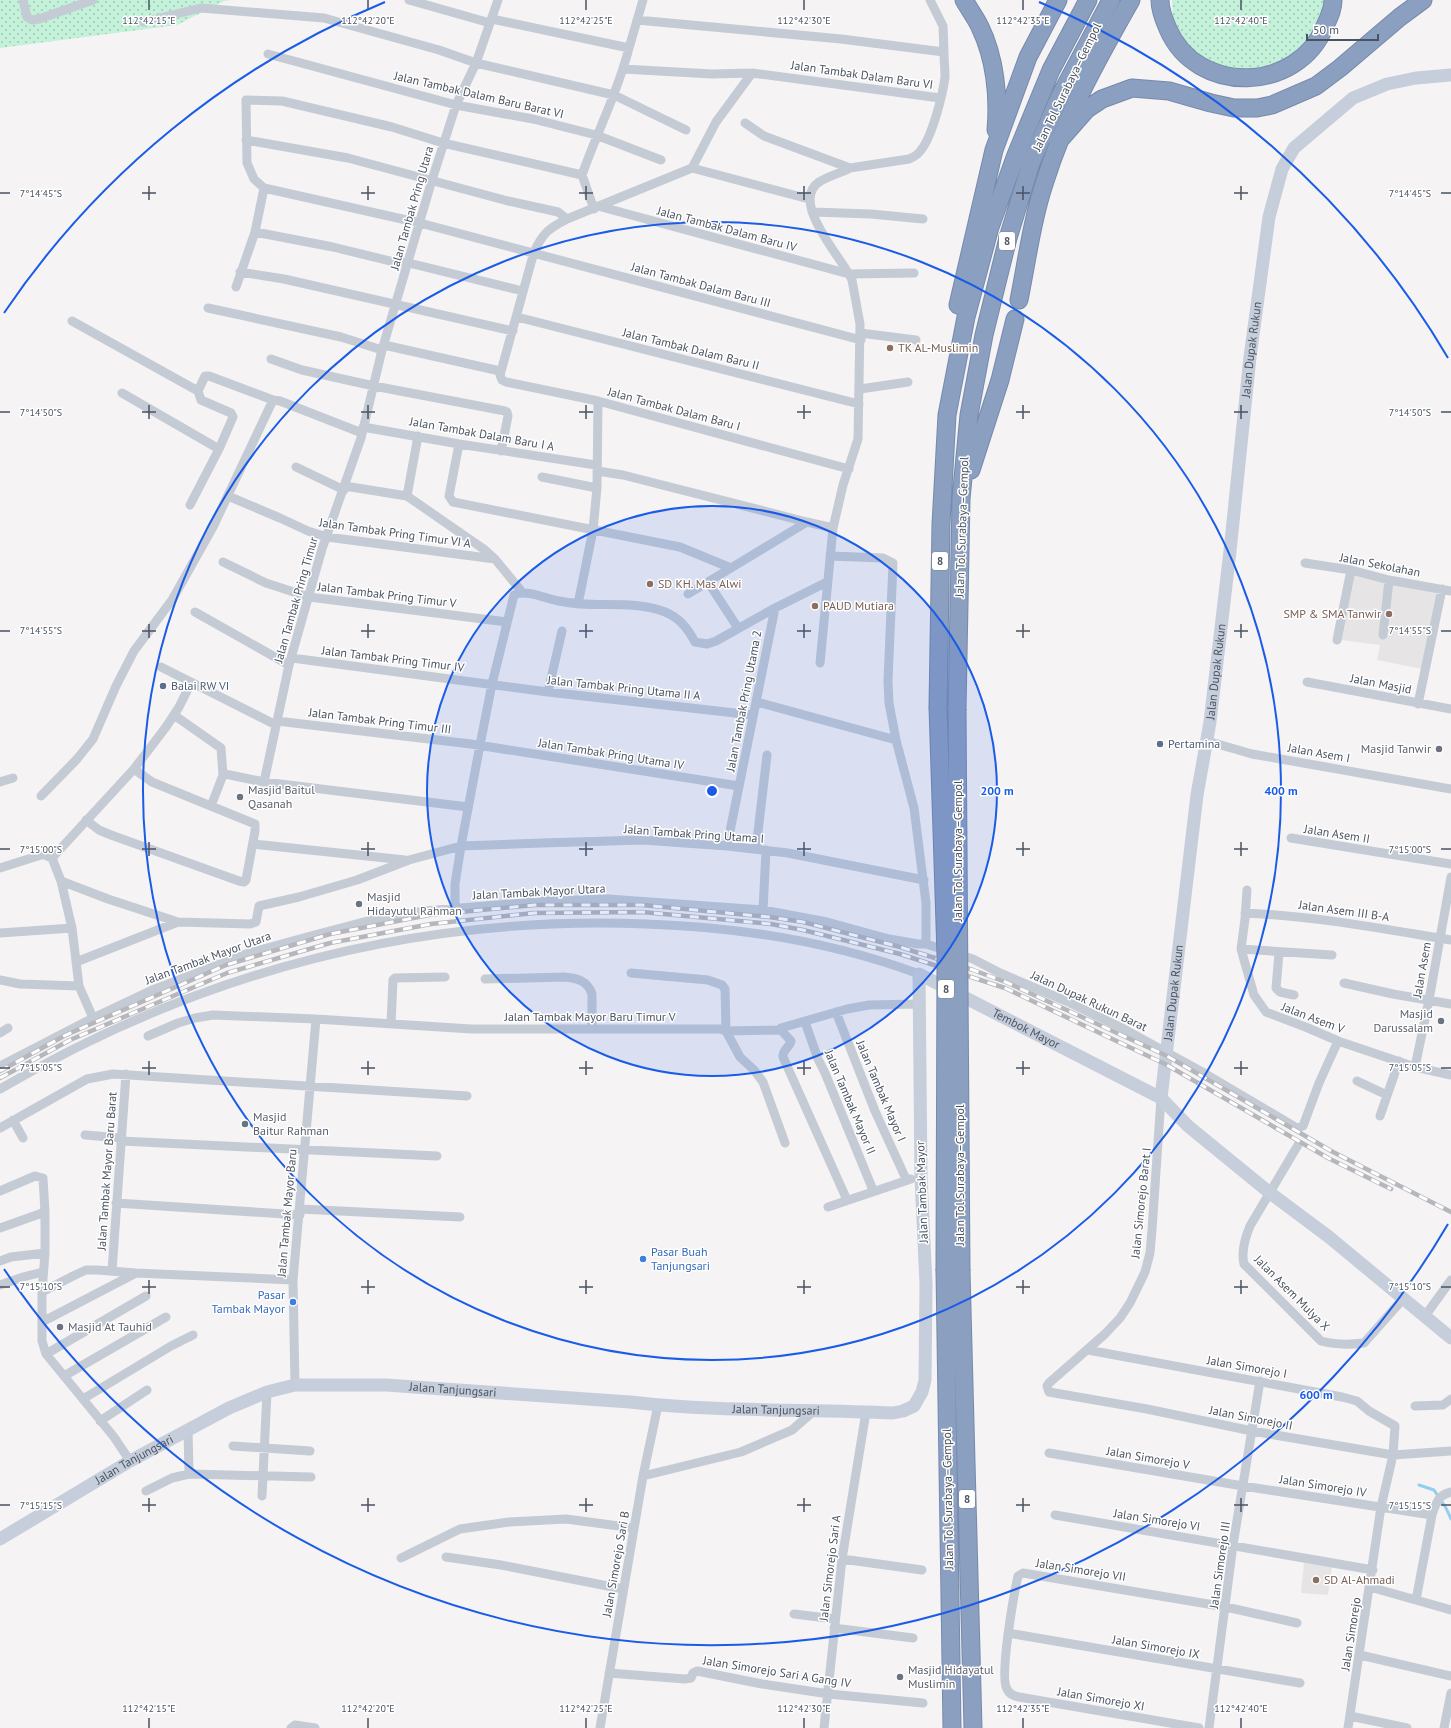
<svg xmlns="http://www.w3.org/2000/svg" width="1451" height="1728" font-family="'PT Sans',sans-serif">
<defs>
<pattern id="grass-dots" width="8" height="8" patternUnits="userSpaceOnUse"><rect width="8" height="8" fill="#c3f1da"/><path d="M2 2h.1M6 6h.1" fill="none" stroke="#a0c6b4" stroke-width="1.8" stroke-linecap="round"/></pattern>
</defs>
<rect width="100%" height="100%" fill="#f5f3f3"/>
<path fill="#e6e4e5" d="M1351,574L1438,589L1422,669L1377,660L1380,645L1341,640Z
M1304,1563L1332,1566L1328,1595L1301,1593Z"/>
<path fill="url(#grass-dots)" d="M0,0H231L224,1L177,25L0,48Z
M1172,0H1324V11L1317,35L1279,68L1226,72L1202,59L1185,42L1173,18Z"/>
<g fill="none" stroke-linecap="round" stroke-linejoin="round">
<path stroke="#90cfee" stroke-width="3" d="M1419,1485L1434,1490L1446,1508L1451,1519"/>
<defs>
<path id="highway" d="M964,0C969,9 976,18 980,27C995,58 999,96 996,130
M1160,0C1160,10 1164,20 1168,29C1197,96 1298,93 1325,26C1329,17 1333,10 1333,0
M1058,142L1087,109L1102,99L1132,88L1169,91L1211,103L1234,108H1257L1272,105L1316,86L1340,68L1400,17L1423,0
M1019,300C1027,260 1032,220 1045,181C1065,117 1098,58 1131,0
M958,305L994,150L1028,57L1058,0
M971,470L1000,380L1015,319
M938,707L941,524L947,415L966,317L990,227L1016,155L1051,70L1088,0
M957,709L961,499L969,415L984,335L1008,238L1031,163L1059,98L1111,0
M945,1271L952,1728
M961,1271L973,1728"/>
</defs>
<use href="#highway" stroke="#768aad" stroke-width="19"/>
<path stroke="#c4cbd4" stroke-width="9" d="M23,0L27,17L32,20L39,19L93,0
M409,0L490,23
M930,0L943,26L944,52
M492,19L629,48C618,92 597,132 582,175
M637,20L841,39L944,52C944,60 945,69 945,77C943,94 932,137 921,150C918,155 914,157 909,159L850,168L764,136L745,123
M143,22L201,8L324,18L439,50L476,63L614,95L686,130
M629,48L643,0
M268,54L456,105L533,119L596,135L661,160
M623,69L712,74L752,73L940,98
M752,73L716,122L692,168L567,219C548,229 543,233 534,252L500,375L502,380L506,382L598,401L849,469
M246,140L348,158L508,201L558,212L567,219
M692,168L809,199
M264,188L420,223L861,340
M598,206L849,274L914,273
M812,212L871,214L923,219
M255,232L333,247L390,261L409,263L523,291
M240,272L284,279L513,331
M236,287L255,232L264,188L254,179L247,163L246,100L282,101L392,127L443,143L582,175L594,209
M208,308L341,337L382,350
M517,317L859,404
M72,321L198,391
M860,333L916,340
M384,345L500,371
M271,359L302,370L374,386L505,411L507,412L508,416L501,451
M860,389L908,382
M122,393L219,449
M363,427L459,444L596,465
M459,444L449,496L453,502L680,547L731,568
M296,467L344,490
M597,471L623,475L807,522
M542,477L597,488
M345,486L407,496L485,550L495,559L522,592
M228,496L280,518L308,531L327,537L495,559
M407,496L418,436
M190,505L219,449L233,417L231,413L201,400L198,391L205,376H209L273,400
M830,556L883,558L893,563L888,681L889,703L896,740L914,808L926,903V944
M223,562L266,583L309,597L507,622
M1305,563L1351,570L1389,580L1451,591
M708,582L738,628
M688,594L807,522L833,528
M578,604L593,530L597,488L598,401
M195,612L289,665
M1383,635L1389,580
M1337,640L1351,570
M292,658L548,692L753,715
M820,663L833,528L843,485L858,439L860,324L852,280C843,259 789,202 819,182C828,176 841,173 850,168
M161,667L276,725
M1307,682L1451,709
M548,692L562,631
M757,702L896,740
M1418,704L1442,589
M174,715L221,748L223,775L211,806
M277,721L471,744L739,786
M1207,741L1252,754L1451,789
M223,775L225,774L264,782L468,807
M0,782L13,778
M264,782L289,665L322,549L361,438L382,350L432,180L456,105L476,63L498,0
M41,796L77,759L93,739L116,686L134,651L172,600L213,527L273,400L280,401L362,433
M86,820L99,830L111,835L239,881L244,882L246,880L255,831V824L152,782L134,769
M1291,838L1451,864
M253,844L405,860
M727,846L775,608
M756,849L767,755
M52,858L134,769L166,727L179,707L191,683
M52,858L61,881L72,928L79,986L93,1018
M0,868L41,855H45L52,858
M61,881L108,899L178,922L250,924L256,922L259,906L299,897L357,880L409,860L461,846L542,843L643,840L727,846L788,853L924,880
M1247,890L1245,919L1241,949L1254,995L1266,1012L1308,1028L1338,1041L1415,1067L1451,1075
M455,909V884L461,846L480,745L492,684L514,595C527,589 546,599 559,601C594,609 631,599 665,612C680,618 688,629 695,642L707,644L716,641L775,608L827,582
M763,910L766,850
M1245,913C1315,916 1383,929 1451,940
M0,933L72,928
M1241,949L1332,955
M1279,953L1276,988L1280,992L1294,995
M76,962L178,922
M485,979L564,977C577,978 588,981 592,994V1028
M0,980L20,984L79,986
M1344,983L1393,994L1451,1004
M836,1012L875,1111L906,1179
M805,1022L818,1059L825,1073L873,1190
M391,1024L393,980L395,978L445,977
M781,1030L791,1041C790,1047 782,1050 783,1057L847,1200
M0,1033L8,1028
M148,1036L178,1023L195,1018L213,1015L316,1019L471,1029H720L726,1031L725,989L722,985L708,980L631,973
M0,1066L93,1018L150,991L246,954L307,937L371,920L424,911L549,901L608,899L763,910L827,922L889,939L918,944H926L973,959L1000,973L1066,1001L1122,1028L1204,1073L1297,1128L1303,1126L1319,1083L1338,1041
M1415,1067L1429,1000L1451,877
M1357,1081L1387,1095
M0,1089C200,972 414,915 646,924C740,927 830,941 919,974
M1161,1098L1152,1230L1150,1253L1145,1272L1130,1303L1120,1318L1105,1334L1049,1383L1047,1386L1049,1392L1147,1409L1252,1431L1393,1455L1451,1451
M1380,1116L1399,1061
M13,1120L23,1138
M0,1128L87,1079L113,1074L467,1096
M85,1135L121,1138
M121,1141L437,1156
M785,1143L763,1082L754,1070L740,1057L726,1031L781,1030V1028L847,1009L869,1005L919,1004
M1298,1145L1250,1226C1245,1238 1241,1252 1244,1264L1321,1341C1336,1345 1348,1345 1364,1343L1403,1299
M0,1191L35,1176L43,1178L45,1212V1253L42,1292V1341L46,1354L114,1437L130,1461
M116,1203L300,1215
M828,1207L911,1179
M300,1209L460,1217
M0,1228L45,1212
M0,1261L11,1257L45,1253
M112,1271L126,1074
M0,1285L23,1277L43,1272
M42,1292L73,1276L86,1270H97L136,1273L293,1280
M1425,1316L1451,1280
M42,1322L136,1273
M1088,1350L1342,1397L1357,1401L1369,1411L1395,1426L1393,1455L1381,1507L1348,1728
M46,1354L146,1296
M64,1376L166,1317
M295,1385L293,1280L316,1019
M83,1399L171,1346L193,1335
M1415,1406L1443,1405L1451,1399
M100,1421L147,1390
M188,1429L189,1474
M233,1446L310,1451
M1049,1453L1243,1486L1432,1515L1416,1600
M643,1476L741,1452L792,1430L815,1410
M146,1491L172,1478L189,1474L311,1477
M262,1496L267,1392
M1055,1515L1373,1570
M1432,1515C1436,1503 1438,1495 1451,1492
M446,1557L501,1565L623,1589
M401,1558L460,1529L509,1522L566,1519L634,1528
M842,1559L922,1570
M1370,1587L1451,1610
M794,1614L835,1619
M834,1628L913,1638
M1008,1633L1300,1683
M1360,1655L1451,1676
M609,1673L685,1679L691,1678L693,1673L697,1671L762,1684L829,1694L923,1703
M1350,1716L1407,1728
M291,1728L295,1725L315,1728
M600,1728L643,1476L658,1405
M824,1728L842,1559L866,1412
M1199,1728L1019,1697C1014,1696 1009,1694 1007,1689C999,1677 1014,1594 1018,1576L1023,1573L1226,1607L1297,1623
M1209,1728L1233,1545L1260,1381
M1444,1728L1451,1693"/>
<g stroke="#c6cedb" stroke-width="13">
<path id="s1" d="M1161,1098L1197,795L1210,722L1230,551L1250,357L1269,217L1282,169L1294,148L1353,98L1387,84L1416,78L1451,75"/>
<path id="s2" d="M0,1539L130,1461L229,1408L267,1392L295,1385H386L630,1402C717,1412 806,1409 893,1413L903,1411L914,1406L922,1392L925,1380L926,1284L921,1178L919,974L1161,1098L1188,1126L1270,1193L1329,1237L1451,1338"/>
</g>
<use href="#highway" stroke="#8b9fc1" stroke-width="17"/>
<defs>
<path id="rail" d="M0,1071L66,1035L226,965L330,934L429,915L535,905H642L769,917L803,922L900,947L973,970L1008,983L1167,1056L1333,1152L1451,1212
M0,1078L70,1040L227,973L330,943L431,924L534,913L642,912L771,924L803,930L900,954L1005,988L1165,1064L1328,1158L1391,1189"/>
</defs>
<use href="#rail" stroke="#b5b7bd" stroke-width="4.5"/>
<use href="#rail" stroke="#fff" stroke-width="3" stroke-dasharray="9" stroke-linecap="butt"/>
<defs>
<path id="highway-bridge" d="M938,707L946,955L945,1271
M957,709L961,1271"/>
</defs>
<use href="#highway-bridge" stroke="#768aad" stroke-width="19" stroke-linecap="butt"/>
<use href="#highway-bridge" stroke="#8b9fc1" stroke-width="17"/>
</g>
<path fill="none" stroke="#4a5361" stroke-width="1.5" d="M149,0V10M368,0V10M586,0V10M804,0V10M1023,0V10M1241,0V10M149,186V200M368,186V200M586,186V200M804,186V200M1023,186V200M1241,186V200M0,193H10M142,193H156M361,193H375M579,193H593M797,193H811M1016,193H1030M1234,193H1248M1441,193H1451M149,405V419M368,405V419M586,405V419M804,405V419M1023,405V419M1241,405V419M0,412H10M142,412H156M361,412H375M579,412H593M797,412H811M1016,412H1030M1234,412H1248M1441,412H1451M149,624V638M368,624V638M586,624V638M804,624V638M1023,624V638M1241,624V638M0,631H10M142,631H156M361,631H375M579,631H593M797,631H811M1016,631H1030M1234,631H1248M1441,631H1451M149,842V856M368,842V856M586,842V856M804,842V856M1023,842V856M1241,842V856M0,849H10M142,849H156M361,849H375M579,849H593M797,849H811M1016,849H1030M1234,849H1248M1441,849H1451M149,1061V1075M368,1061V1075M586,1061V1075M804,1061V1075M1023,1061V1075M1241,1061V1075M0,1068H10M142,1068H156M361,1068H375M579,1068H593M797,1068H811M1016,1068H1030M1234,1068H1248M1441,1068H1451M149,1280V1294M368,1280V1294M586,1280V1294M804,1280V1294M1023,1280V1294M1241,1280V1294M0,1287H10M142,1287H156M361,1287H375M579,1287H593M797,1287H811M1016,1287H1030M1234,1287H1248M1441,1287H1451M149,1498V1512M368,1498V1512M586,1498V1512M804,1498V1512M1023,1498V1512M1241,1498V1512M0,1505H10M142,1505H156M361,1505H375M579,1505H593M797,1505H811M1016,1505H1030M1234,1505H1248M1441,1505H1451M149,1718V1728M368,1718V1728M586,1718V1728M804,1718V1728M1023,1718V1728M1241,1718V1728"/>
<circle cx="712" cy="791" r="285" fill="#1a5ce8" fill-opacity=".12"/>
<g fill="none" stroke="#1a5ce8" stroke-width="2">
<circle cx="712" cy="791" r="285"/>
<circle cx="712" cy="791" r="569"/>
<path d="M1448 1224A854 854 0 0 1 4 1269M4 313A854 854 0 0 1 385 2M1039 2A854 854 0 0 1 1448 358"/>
</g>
<g fill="#8d6e63" stroke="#fff" stroke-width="1.5">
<circle cx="890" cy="348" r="4"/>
<circle cx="650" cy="584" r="4"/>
<circle cx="815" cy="606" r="4"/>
<circle cx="1389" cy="614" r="4"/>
<circle cx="1316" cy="1580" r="4"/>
</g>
<g fill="#5c6f8a" stroke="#fff" stroke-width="1.5">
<circle cx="163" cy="686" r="4"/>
<circle cx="1160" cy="744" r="4"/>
</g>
<g fill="#6b7280" stroke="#fff" stroke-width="1.5">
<circle cx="1439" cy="749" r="4"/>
<circle cx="240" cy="797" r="4"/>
<circle cx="359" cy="904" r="4"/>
<circle cx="1441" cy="1021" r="4"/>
<circle cx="245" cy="1124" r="4"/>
<circle cx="60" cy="1327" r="4"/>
<circle cx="900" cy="1677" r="4"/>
</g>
<g fill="#3f7fe0" stroke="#fff" stroke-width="1.5">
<circle cx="643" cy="1259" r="4"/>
<circle cx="293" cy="1302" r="4"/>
</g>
<g text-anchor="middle" stroke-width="3" stroke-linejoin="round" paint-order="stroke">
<g fill="#fff" stroke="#808790" stroke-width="1">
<rect x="999" y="232" width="16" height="18" rx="3"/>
<rect x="932" y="552" width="16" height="18" rx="3"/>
<rect x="938" y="980" width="16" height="18" rx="3"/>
<rect x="959" y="1490" width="16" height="18" rx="3"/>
</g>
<g font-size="11" font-weight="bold" fill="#4a5361">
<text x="1007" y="245">8</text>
<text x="940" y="565">8</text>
<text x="946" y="993">8</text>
<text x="967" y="1503">8</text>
</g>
<g font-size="12" fill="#4a5361" stroke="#fff">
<text transform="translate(862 75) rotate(8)" y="4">Jalan Tambak Dalam Baru VI</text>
<text transform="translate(1067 87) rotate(-64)" y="4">Jalan Tol Surabaya–Gempol</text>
<text transform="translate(479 95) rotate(13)" y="4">Jalan Tambak Dalam Baru Barat VI</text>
<text transform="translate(412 208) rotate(-74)" y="4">Jalan Tambak Pring Utara</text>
<text transform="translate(727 229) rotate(15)" y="4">Jalan Tambak Dalam Baru IV</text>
<text transform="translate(701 285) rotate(15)" y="4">Jalan Tambak Dalam Baru III</text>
<text transform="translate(691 349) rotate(14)" y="4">Jalan Tambak Dalam Baru II</text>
<text dy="4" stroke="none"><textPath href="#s1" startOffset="754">Jalan Dupak Rukun</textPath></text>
<text transform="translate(674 409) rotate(15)" y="4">Jalan Tambak Dalam Baru I</text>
<text transform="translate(482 434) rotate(10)" y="4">Jalan Tambak Dalam Baru I A</text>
<text transform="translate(962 527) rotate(-88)" y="4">Jalan Tol Surabaya–Gempol</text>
<text transform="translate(395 533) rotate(8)" y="4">Jalan Tambak Pring Timur VI A</text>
<text transform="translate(1380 565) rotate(11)" y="4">Jalan Sekolahan</text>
<text transform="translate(387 595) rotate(7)" y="4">Jalan Tambak Pring Timur V</text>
<text transform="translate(296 600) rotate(-74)" y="4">Jalan Tambak Pring Timur</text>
<text transform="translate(393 659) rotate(7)" y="4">Jalan Tambak Pring Timur IV</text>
<text dy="4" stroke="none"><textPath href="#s1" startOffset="430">Jalan Dupak Rukun</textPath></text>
<text transform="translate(1381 684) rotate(11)" y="4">Jalan Masjid</text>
<text transform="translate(624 688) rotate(6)" y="4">Jalan Tambak Pring Utama II A</text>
<text transform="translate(744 701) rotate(-79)" y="4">Jalan Tambak Pring Utama 2</text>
<text transform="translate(380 721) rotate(7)" y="4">Jalan Tambak Pring Timur III</text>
<text transform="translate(1319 753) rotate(10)" y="4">Jalan Asem I</text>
<text transform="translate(611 754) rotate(9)" y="4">Jalan Tambak Pring Utama IV</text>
<text transform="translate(694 834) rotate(4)" y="4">Jalan Tambak Pring Utama I</text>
<text transform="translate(1337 834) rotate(9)" y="4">Jalan Asem II</text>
<text transform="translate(958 851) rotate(-90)" y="4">Jalan Tol Surabaya–Gempol</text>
<text transform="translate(539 892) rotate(-3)" y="4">Jalan Tambak Mayor Utara</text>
<text transform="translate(1344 911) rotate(8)" y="4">Jalan Asem III B-A</text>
<text transform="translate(208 958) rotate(-20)" y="4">Jalan Tambak Mayor Utara</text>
<text transform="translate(1422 970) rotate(-80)" y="4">Jalan Asem</text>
<text dy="4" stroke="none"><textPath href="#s1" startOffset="106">Jalan Dupak Rukun</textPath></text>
<text transform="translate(1089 1001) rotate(25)" y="4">Jalan Dupak Rukun Barat</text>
<text x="590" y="1021">Jalan Tambak Mayor Baru Timur V</text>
<text transform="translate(1313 1018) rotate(21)" y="4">Jalan Asem V</text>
<text dy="4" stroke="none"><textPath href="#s2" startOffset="1510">Tembok Mayor</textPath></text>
<text transform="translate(881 1091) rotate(67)" y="4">Jalan Tambak Mayor I</text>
<text transform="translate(850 1102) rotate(67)" y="4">Jalan Tambak Mayor II</text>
<text transform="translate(107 1171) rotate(-86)" y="4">Jalan Tambak Mayor Baru Barat</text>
<text transform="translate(960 1175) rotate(-90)" y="4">Jalan Tol Surabaya–Gempol</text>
<text transform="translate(922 1192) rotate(-92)" y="4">Jalan Tambak Mayor</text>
<text transform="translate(1141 1203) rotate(-84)" y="4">Jalan Simorejo Barat I</text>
<text transform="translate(287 1213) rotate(-85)" y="4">Jalan Tambak Mayor Baru</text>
<text transform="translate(1292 1293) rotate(45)" y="4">Jalan Asem Mulya X</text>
<text transform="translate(1247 1367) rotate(10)" y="4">Jalan Simorejo I</text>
<text dy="4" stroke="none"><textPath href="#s2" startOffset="492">Jalan Tanjungsari</textPath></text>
<text dy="4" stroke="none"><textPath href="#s2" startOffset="816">Jalan Tanjungsari</textPath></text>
<text transform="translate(1251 1418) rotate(11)" y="4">Jalan Simorejo II</text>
<text transform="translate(1148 1458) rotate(10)" y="4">Jalan Simorejo V</text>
<text dy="4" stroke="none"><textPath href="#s2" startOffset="156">Jalan Tanjungsari</textPath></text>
<text transform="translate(1323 1486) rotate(9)" y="4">Jalan Simorejo IV</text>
<text transform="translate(948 1499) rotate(-91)" y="4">Jalan Tol Surabaya–Gempol</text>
<text transform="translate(1157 1520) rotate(9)" y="4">Jalan Simorejo VI</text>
<text transform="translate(616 1564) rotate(-80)" y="4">Jalan Simorejo Sari B</text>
<text transform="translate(1220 1565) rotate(-82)" y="4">Jalan Simorejo III</text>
<text transform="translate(830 1568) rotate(-83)" y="4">Jalan Simorejo Sari A</text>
<text transform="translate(1081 1570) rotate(9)" y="4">Jalan Simorejo VII</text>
<text transform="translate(1351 1634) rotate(-81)" y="4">Jalan Simorejo</text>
<text transform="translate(1156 1647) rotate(10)" y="4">Jalan Simorejo IX</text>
<text transform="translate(777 1672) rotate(9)" y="4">Jalan Simorejo Sari A Gang IV</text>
<text transform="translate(1101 1699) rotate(10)" y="4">Jalan Simorejo XI</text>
</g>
<g font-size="12" fill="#785e54" stroke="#fff" text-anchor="start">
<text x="898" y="352">TK AL-Muslimin</text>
<text x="658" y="588">SD KH. Mas Alwi</text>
<text x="823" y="610">PAUD Mutiara</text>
<text x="1381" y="618" text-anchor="end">SMP &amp; SMA Tanwir</text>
<text x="1324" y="1584">SD Al-Ahmadi</text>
</g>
<g font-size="12" fill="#4e5e75" stroke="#fff" text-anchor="start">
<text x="171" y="690">Balai RW VI</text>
<text x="1168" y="748">Pertamina</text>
</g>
<g font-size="12" fill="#5b616d" stroke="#fff" text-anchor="start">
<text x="1431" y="753" text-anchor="end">Masjid Tanwir</text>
<text x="248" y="794">Masjid Baitul<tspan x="248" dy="14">Qasanah</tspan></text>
<text x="367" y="901">Masjid<tspan x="367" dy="14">Hidayutul Rahman</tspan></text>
<text x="1433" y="1018" text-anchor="end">Masjid<tspan x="1433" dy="14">Darussalam</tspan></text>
<text x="253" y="1121">Masjid<tspan x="253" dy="14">Baitur Rahman</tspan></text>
<text x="68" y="1331">Masjid At Tauhid</text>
<text x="908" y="1674">Masjid Hidayatul<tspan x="908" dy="14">Muslimin</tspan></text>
</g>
<g font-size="12" fill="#366cbe" stroke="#fff" text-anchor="start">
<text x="651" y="1256">Pasar Buah<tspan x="651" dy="14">Tanjungsari</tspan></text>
<text x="285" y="1299" text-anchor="end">Pasar<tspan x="285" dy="14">Tambak Mayor</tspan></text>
</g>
</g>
<g font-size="10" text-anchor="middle" fill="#4a5361" stroke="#fff" stroke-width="3" stroke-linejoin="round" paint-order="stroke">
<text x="149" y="24">112°42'15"E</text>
<text x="368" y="24">112°42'20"E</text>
<text x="586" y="24">112°42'25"E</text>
<text x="804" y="24">112°42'30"E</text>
<text x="1023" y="24">112°42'35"E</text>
<text x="1241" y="24">112°42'40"E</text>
<text x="41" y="197">7°14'45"S</text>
<text x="1410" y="197">7°14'45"S</text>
<text x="41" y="416">7°14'50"S</text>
<text x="1410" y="416">7°14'50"S</text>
<text x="41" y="634">7°14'55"S</text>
<text x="1410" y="634">7°14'55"S</text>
<text x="41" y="853">7°15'00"S</text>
<text x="1410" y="853">7°15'00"S</text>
<text x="41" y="1071">7°15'05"S</text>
<text x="1410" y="1071">7°15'05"S</text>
<text x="41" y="1290">7°15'10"S</text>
<text x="1410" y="1290">7°15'10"S</text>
<text x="41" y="1509">7°15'15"S</text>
<text x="1410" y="1509">7°15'15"S</text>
<text x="149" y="1712">112°42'15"E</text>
<text x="368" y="1712">112°42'20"E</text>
<text x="586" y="1712">112°42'25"E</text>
<text x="804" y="1712">112°42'30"E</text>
<text x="1023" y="1712">112°42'35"E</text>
<text x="1241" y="1712">112°42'40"E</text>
</g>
<circle cx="712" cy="791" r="6" fill="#1a5ce8" stroke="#fff" stroke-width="2"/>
<g font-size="12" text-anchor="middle" font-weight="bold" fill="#1a5ce8" stroke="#fff" stroke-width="3" stroke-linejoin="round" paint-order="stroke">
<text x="997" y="795">200 m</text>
<text x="1281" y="795">400 m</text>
<text x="1316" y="1399">600 m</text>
</g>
<path d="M1307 34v6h71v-6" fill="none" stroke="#4a5361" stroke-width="2"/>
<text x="1313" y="34" font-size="12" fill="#4a5361" stroke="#ffffff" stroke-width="3" paint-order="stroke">50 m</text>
</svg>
